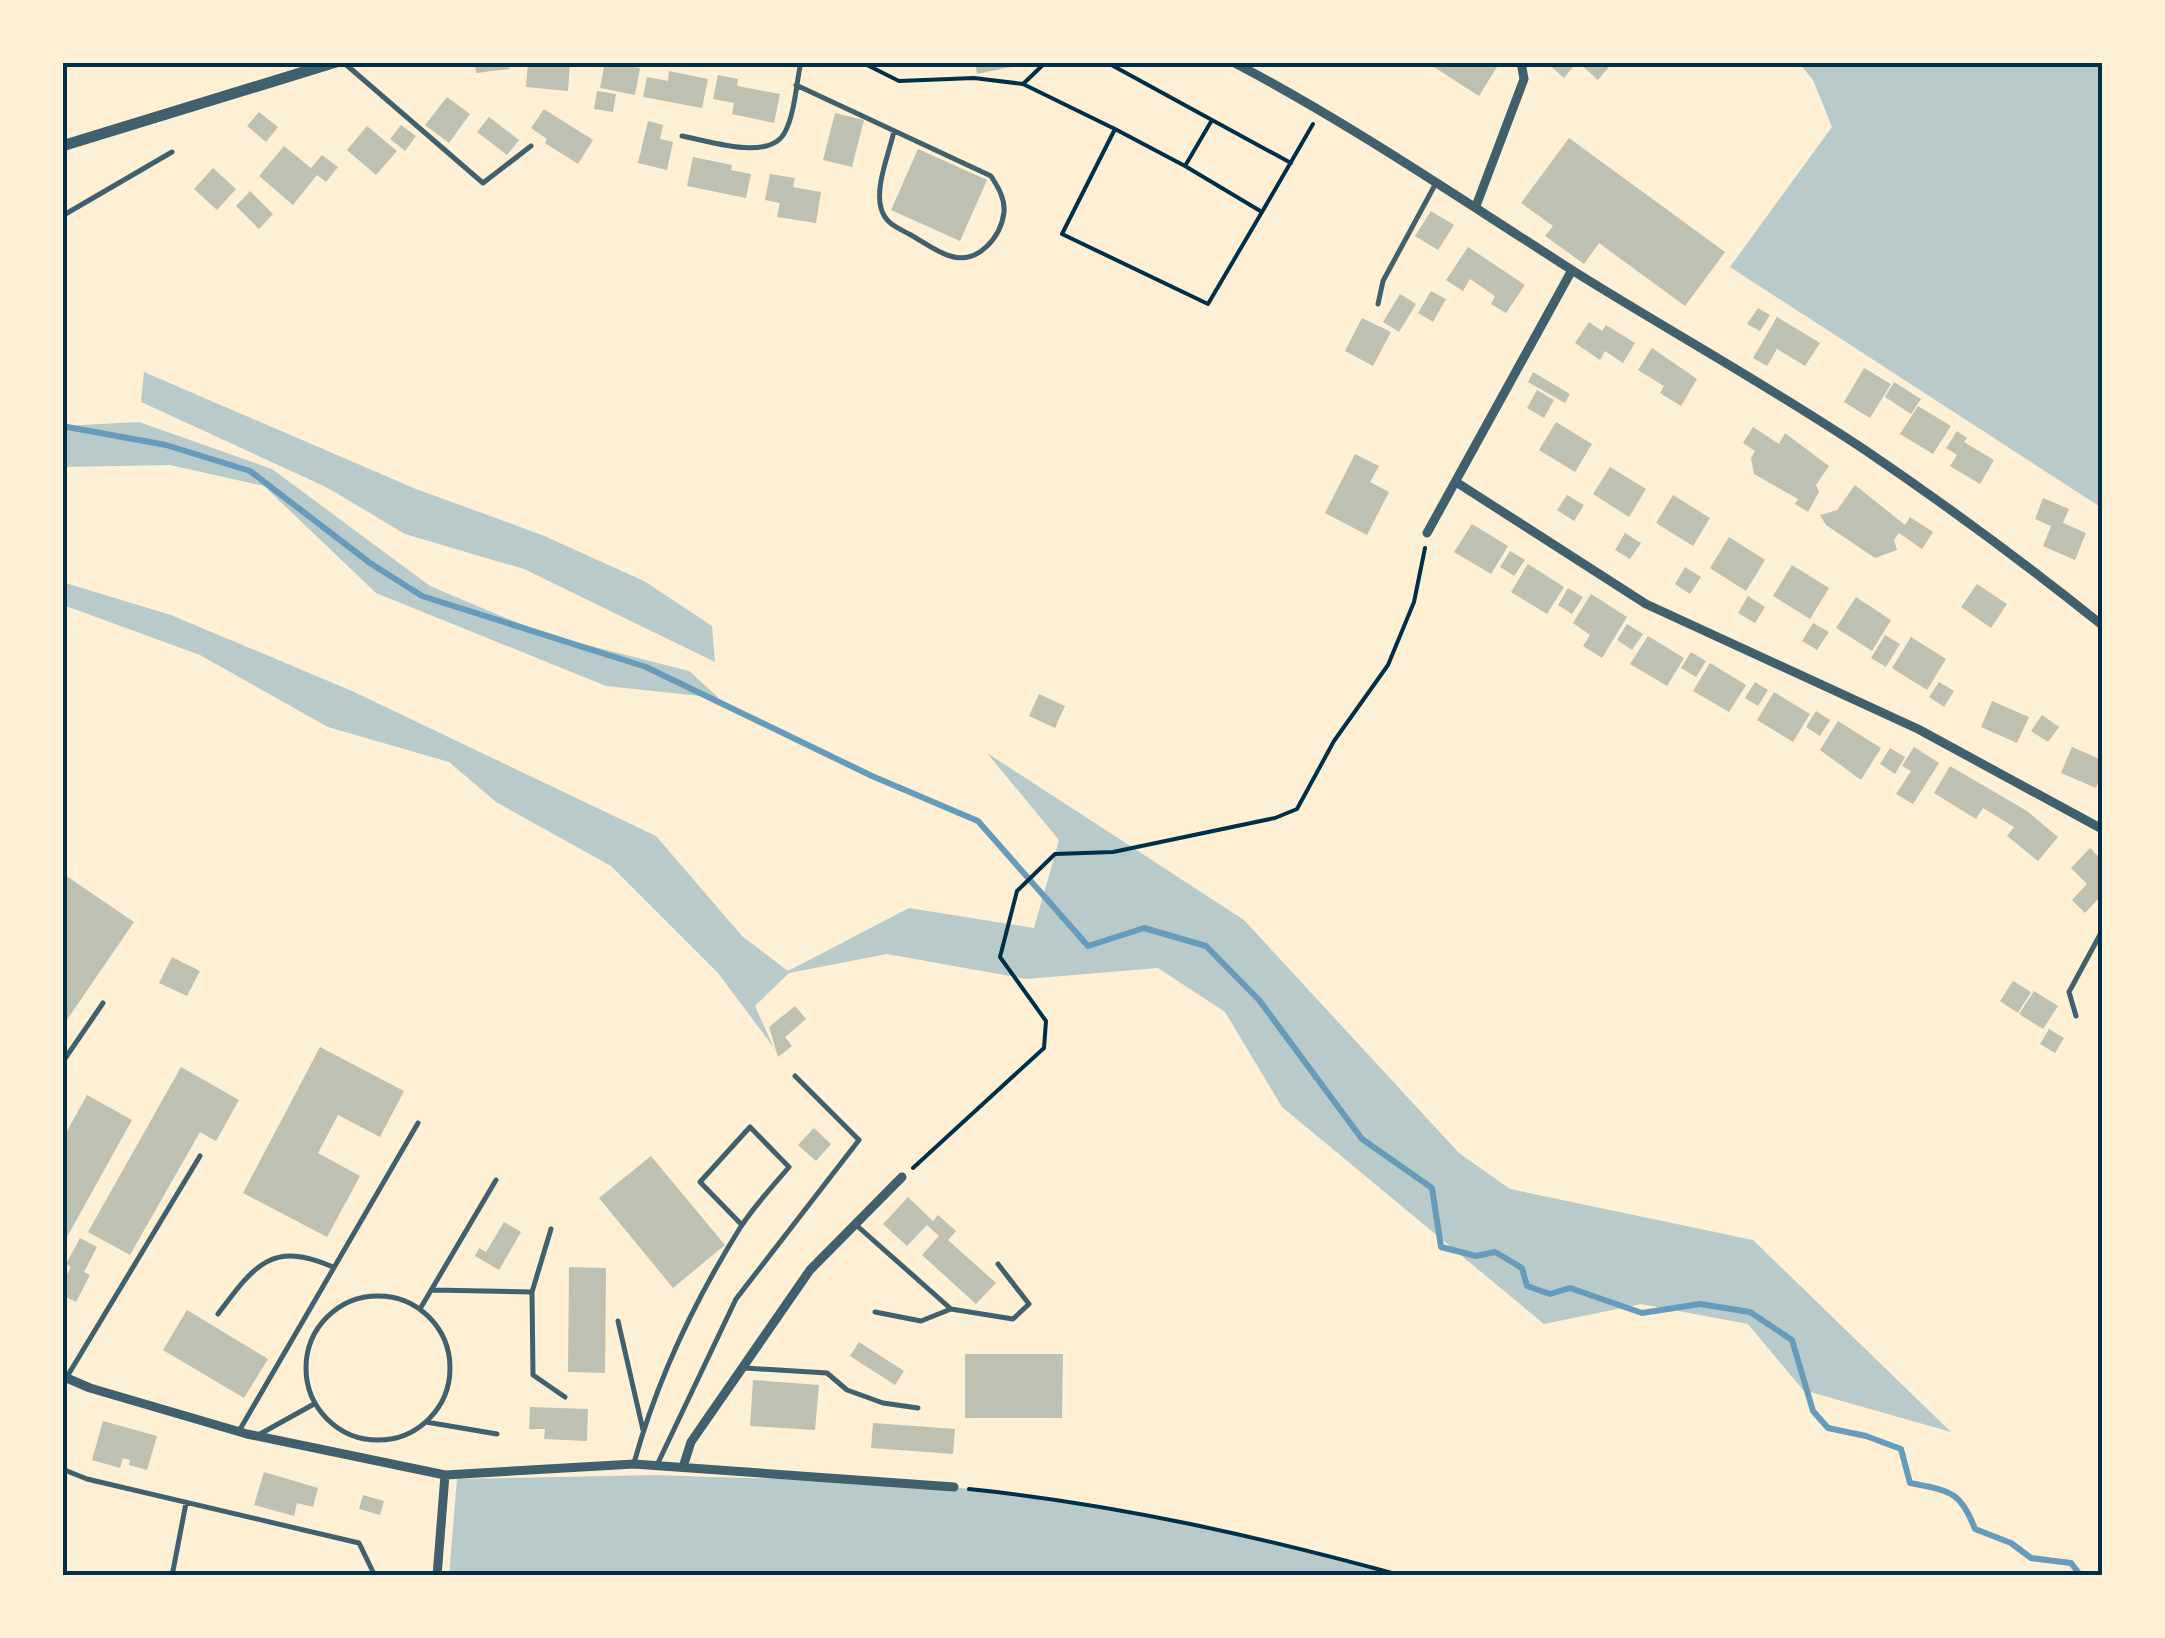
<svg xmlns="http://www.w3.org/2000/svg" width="2165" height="1638" font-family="Cabin,sans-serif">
<rect width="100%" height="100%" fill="#fdf0d5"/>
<path fill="#b9caca" d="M1799,63H2102V508L1730,267L1832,127L1813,80Z
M144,372L416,489L542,535L644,581L712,626L715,662L524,569L405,534L326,487L141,402Z
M139,422L272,469L430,586L544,634L689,671L719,698L606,686L376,593L264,486L170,465L63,467V426Z
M62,582L171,615L352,691L656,836L742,936L788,971L909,908L1034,928L1059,840L987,753L1244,920L1459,1153L1510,1189L1753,1240L1951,1432L1803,1390L1748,1324L1641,1304L1544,1324L1282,1107L1225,1012L1158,968L1026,979L887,954L789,973L755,1006L774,1048L718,973L611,866L496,802L449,762L328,727L200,655L63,605Z
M657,1475C781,1480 907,1480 1030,1495C1156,1511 1281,1542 1403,1575L449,1576L457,1479Z"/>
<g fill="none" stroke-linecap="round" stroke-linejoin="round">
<path stroke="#669bbc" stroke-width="6" d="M62,426L166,445L250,471L370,563L422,596L646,667L872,776L978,821L1088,946L1144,928L1206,946L1259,1000L1362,1139L1432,1188L1441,1247L1476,1256L1495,1252L1522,1268L1527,1286L1550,1294L1570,1288L1642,1313L1700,1304L1750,1312L1792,1340L1813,1411L1828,1428L1866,1436L1901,1449L1910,1483C1949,1491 1960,1490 1975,1529L2011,1543L2031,1558L2071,1563L2081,1576"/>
</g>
<path fill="#bec0b2" d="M475,62H508L509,69L476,73Z
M528,62H570L568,91L526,87Z
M605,62L640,68L635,95L600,88Z
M975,62H1024L1025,64L977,74Z
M1426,62H1500L1479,96Z
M1546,62H1577L1564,78Z
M1578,62H1613L1598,80Z
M669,71L708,79L702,108L643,97L647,77L668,81Z
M718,75L738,79L737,86L780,94L774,123L732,114L734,103L713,99Z
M597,91L616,94L613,112L594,109Z
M447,97L470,114L449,143L425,125Z
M544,109L593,140L578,164L545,143L547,139L531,128Z
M259,112L278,127L266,142L247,126Z
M835,113L864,120L852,167L823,160Z
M489,117L519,140L507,155L477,132Z
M648,121L663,125L660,139L673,142L667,170L638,163Z
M401,125L416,136L405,151L390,139Z
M367,126L397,151L376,175L347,150Z
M1569,138L1725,252L1685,306L1599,243L1584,264L1545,236L1553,226L1521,203Z
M284,146L311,168L322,155L338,167L326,182L317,175L293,205L259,176Z
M918,149L987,180L960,241L891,210Z
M693,157L732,165L731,170L751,174L746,198L687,186Z
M213,168L236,189L217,210L194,189Z
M770,174L795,178L793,187L821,192L816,223L777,217L780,203L765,200Z
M250,191L273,214L259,229L236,206Z
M1431,211L1454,225L1438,250L1415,236Z
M1468,247L1525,285L1506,313L1491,304L1495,296L1470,279L1463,291L1446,280Z
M1431,291L1446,299L1433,322L1418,313Z
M1400,294L1416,304L1399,332L1383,322Z
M1758,308L1770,315L1760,331L1747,324Z
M1777,317L1820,343L1805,366L1777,349L1767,366L1753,358Z
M1362,318L1391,332L1373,366L1345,351Z
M1589,322L1602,331L1606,325L1635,343L1623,363L1605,351L1600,360L1575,343Z
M1652,348L1697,379L1681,406L1660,393L1664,386L1638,370Z
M1864,368L1891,384L1870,418L1844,402Z
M1533,372L1570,394L1565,403L1528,382Z
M1894,382L1921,399L1911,414L1885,397Z
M1537,390L1554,400L1544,418L1527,408Z
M1918,406L1951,426L1933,454L1900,434Z
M1556,422L1592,444L1575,472L1539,450Z
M1753,427L1779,444L1785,433L1829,466L1816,485L1819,492L1808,512L1795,504L1798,499L1754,474L1751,458L1755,451L1743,443Z
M1957,431L1967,438L1964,442L1994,460L1980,484L1950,466L1957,455L1946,448Z
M1355,454L1379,466L1370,482L1389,492L1367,535L1325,513Z
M1610,467L1646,489L1629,517L1593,494Z
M1855,485L1905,525L1910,517L1933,532L1922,549L1899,533L1894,540L1897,550L1875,558L1826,525L1820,515L1837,510Z
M1567,495L1584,505L1574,521L1557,510Z
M1673,495L1710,518L1693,546L1656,523Z
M2043,498L2069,509L2063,523L2086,533L2075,560L2043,546L2051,526L2035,519Z
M1472,524L1508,546L1491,574L1454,552Z
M1625,533L1641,543L1630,559L1615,550Z
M1729,537L1765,560L1746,591L1710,568Z
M1510,551L1525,560L1514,576L1500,567Z
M1528,564L1564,587L1547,614L1511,592Z
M1792,565L1829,588L1810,619L1773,596Z
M1685,567L1701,577L1690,594L1675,584Z
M1977,584L2007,604L1991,628L1961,607Z
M1568,588L1583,597L1572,614L1558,605Z
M1591,594L1627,617L1602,658L1583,646L1590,635L1573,623Z
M1748,596L1765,607L1755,623L1738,613Z
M1856,597L1891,620L1872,651L1836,628Z
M1813,623L1829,632L1817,650L1802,641Z
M1627,624L1643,634L1632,650L1617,640Z
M1885,635L1900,644L1886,667L1871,658Z
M1648,636L1684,658L1667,686L1630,664Z
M1911,637L1946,659L1927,690L1892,668Z
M1691,652L1706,661L1696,677L1681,668Z
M1710,663L1746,685L1729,712L1693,691Z
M1755,682L1768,690L1758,706L1745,698Z
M1939,682L1954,691L1944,707L1929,697Z
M1774,692L1810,714L1793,742L1757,720Z
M1039,694L1065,706L1055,728L1029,716Z
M1992,701L2029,717L2017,743L1981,727Z
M1816,711L1830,720L1820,736L1806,727Z
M2042,715L2059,727L2048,742L2031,731Z
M1838,721L1881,748L1861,780L1820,750Z
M1914,747L1939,763L1913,804L1896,794L1911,771L1902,766Z
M2072,747L2102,760V772L2096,788L2061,773Z
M1890,748L1905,757L1895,774L1880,764Z
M1950,766L2027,811L2058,837L2038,861L2007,836L2014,827L1983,808L1976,819L1934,793Z
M2090,848L2102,860V895L2085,913L2072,900L2087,884L2071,868Z
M62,873L134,922L62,1027Z
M172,957L200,971L187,996L159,983Z
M2013,981L2031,992L2018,1013L2000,1001Z
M2034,991L2058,1006L2043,1029L2019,1014Z
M795,1006L806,1019L785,1037L792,1046L778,1057L769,1027Z
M2049,1029L2064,1038L2055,1053L2040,1044Z
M320,1047L404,1091L380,1137L338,1115L318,1153L360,1176L327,1237L243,1193Z
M181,1067L239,1100L216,1141L200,1132L130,1255L88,1232Z
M87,1095L132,1120L62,1246V1140Z
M814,1128L831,1144L816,1161L798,1145Z
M651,1156L725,1245L673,1288L599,1198Z
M908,1197L933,1221L938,1215L956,1231L948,1240L996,1283L976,1304L922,1255L939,1236L927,1225L907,1246L883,1224Z
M504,1222L521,1232L499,1270L475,1256L479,1248L486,1252Z
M80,1238L97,1247L84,1272L90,1275L76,1302L62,1295V1283L71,1267L66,1264Z
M569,1267L606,1268L605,1373L568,1372Z
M187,1310L268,1359L244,1398L163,1350Z
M859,1342L904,1371L895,1385L850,1356Z
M965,1354H1063L1062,1418H965Z
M753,1380L819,1385L815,1430L750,1426Z
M530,1407L588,1409L587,1441L544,1439L545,1429H529Z
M103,1421L157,1436L147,1470L129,1465L130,1460L123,1458L120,1468L92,1460Z
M873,1423L955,1429L953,1454L871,1448Z
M264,1472L318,1488L313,1507L297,1503L294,1516L254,1505Z
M363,1495L384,1501L380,1515L359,1509Z"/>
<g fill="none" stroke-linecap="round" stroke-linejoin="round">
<path stroke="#003049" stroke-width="4" d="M861,62L899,81L974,78L1023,84
M1046,62L1023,84L1115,129
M1106,62L1212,120
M1291,163L1212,120L1185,166L1262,212L1313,124
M1185,166L1115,129L1062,234L1208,304L1262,212
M913,1168L1044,1048L1046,1021L1000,957L1017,891L1055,854L1113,852L1275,818L1297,809L1334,741L1388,665L1414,602L1425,548
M969,1489C1116,1504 1261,1537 1403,1576"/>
<path stroke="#3f606c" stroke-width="5" d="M343,62L483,183L531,146
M796,85L991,176C998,187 1005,198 1004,212C1001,237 978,265 950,256C936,252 922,241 909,234C896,227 885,223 881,208C875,186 889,154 894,131
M682,136C709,141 770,162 785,132C795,113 796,84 801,62
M62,216L172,152
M1378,304L1383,281L1436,183
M2076,1016L2069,992L2102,931
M62,1063L103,1003
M855,1224L951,1309L1013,1319L1029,1304L998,1264
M551,1229L532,1292L533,1375L565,1397
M432,1290L532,1292
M306 1368a72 72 0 1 1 144 0a72 72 0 1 1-144 0Z
M420,1309L496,1180
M875,1312L921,1321L951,1309
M218,1314C254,1266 271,1240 333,1267
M618,1321L643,1430
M745,1368L827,1373L847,1390L883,1403L918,1408
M62,1385L200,1156
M426,1422L497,1434
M239,1431L418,1123
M260,1434L314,1404
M634,1463C657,1380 695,1300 740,1228C754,1206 773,1186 789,1167L750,1127L700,1182L742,1225
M657,1465L736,1299L859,1140L795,1076
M62,1469L87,1479L359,1543L375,1576
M172,1576L186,1503"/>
<path stroke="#3f606c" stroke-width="9" d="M1233,62C1351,124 1462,200 1575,272C1671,332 1771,387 1865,450C1946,505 2026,564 2102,625
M1476,206L1524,79L1521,62
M1456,482L1646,604L1918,729L2102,829
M1427,533L1572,270
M62,1376L90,1388L247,1434L445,1475L634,1464L954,1487
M683,1467L691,1442L810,1270L902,1177
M437,1576L445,1475"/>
<path stroke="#3f606c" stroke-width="11" d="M62,146L336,62"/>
</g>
<rect width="2165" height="1638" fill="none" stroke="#fdf0d5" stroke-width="130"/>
<rect x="65" y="65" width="2035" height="1508" fill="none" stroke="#003049" stroke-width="4"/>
</svg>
